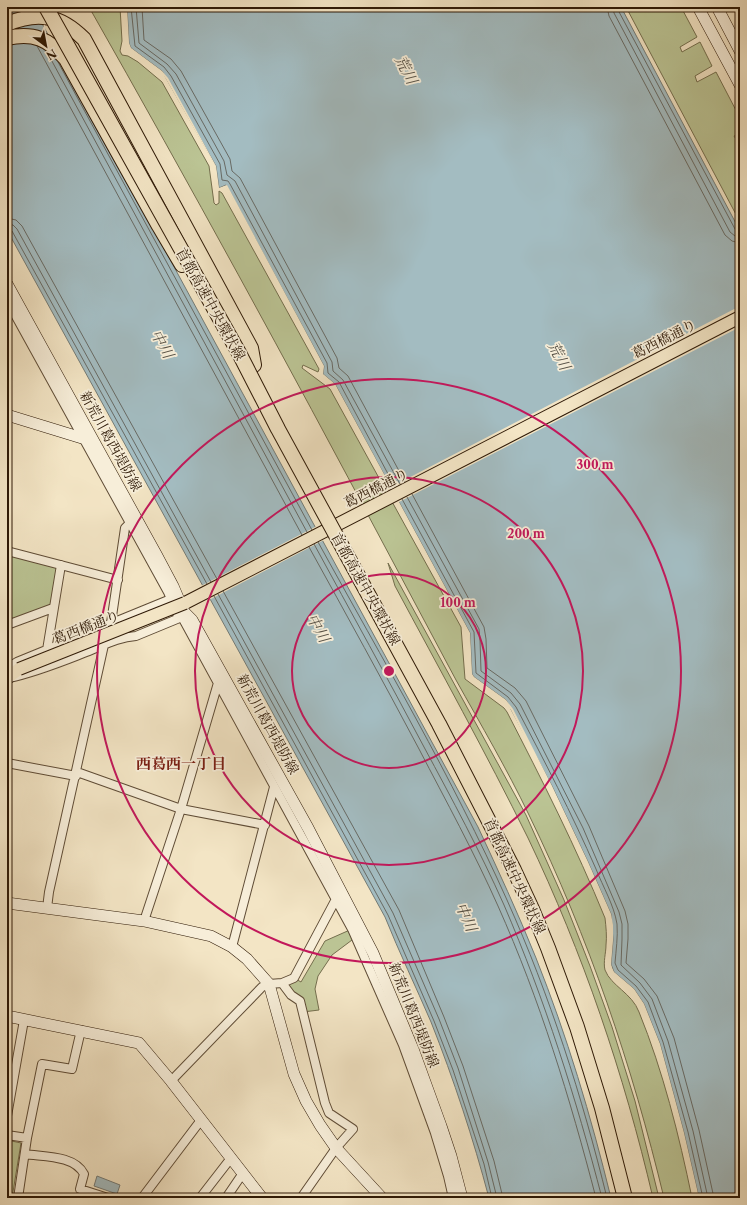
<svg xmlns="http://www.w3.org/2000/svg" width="747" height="1205" font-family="'Libre Caslon Text','Noto Serif JP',serif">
<rect width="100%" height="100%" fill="#f3e5c5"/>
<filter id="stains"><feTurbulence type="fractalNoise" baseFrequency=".005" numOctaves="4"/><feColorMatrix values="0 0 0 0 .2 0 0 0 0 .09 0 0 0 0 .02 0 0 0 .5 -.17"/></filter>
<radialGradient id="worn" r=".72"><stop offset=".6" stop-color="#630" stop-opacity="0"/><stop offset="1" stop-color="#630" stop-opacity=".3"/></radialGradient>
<path fill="#bbc494" stroke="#746e4d" d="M89,7H120L122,41L120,51L122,55L128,56L138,62L162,82L209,166L214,203L216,205L219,203V191L222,193L319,369L318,372L303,365L302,368L330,389L461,627L465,679L504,708L507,712C542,780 576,847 605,918C606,927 607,936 606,945C606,953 603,962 605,970C611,986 632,993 639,1012C663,1071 679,1135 692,1198H664C632,1065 589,938 529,815C507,769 481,725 456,680C432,635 408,590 384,545C288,364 190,185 89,7Z
M626,7H681L697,37L680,47L682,52L700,42L712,66L695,76L697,82L716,72L740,118V133L734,136L737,141L740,139V222Z
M12,556L57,568L52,603L48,606L7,621V567L8,558Z
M388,563L526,815L564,900L590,966L612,1027L635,1101L659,1198H653C624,1074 583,953 528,838C486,753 440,670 395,586Z
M352,929L356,937L332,955L318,976L315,989L319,1010L303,1012L282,983L294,978L301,982L325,941Z
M7,1140L21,1143L12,1198H7Z"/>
<path fill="#a3bcc1" stroke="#747b76" d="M7,7H33L478,827C498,870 518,913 536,958C567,1036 591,1116 611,1198H489C473,1138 454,1080 431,1022C416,987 399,952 385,917L7,230Z
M127,7H621L740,231V1198H699L684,1133L660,1044L644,1004L634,989L614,972L611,964L613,940L611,914L588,862L552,786L506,700L474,677L472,674L470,633L335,384L323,374L324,366L226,185L219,188L216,166L162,71L131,48L129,43Z
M97,1176L120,1185L117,1194L94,1186Z"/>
<path fill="#f3e5c5" d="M125,7H127L129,43L131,48L162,71L168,78L216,166L219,188L227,185L324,366L323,374L335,384L391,487L740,306V327L399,502L470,633L472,674L474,677L506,700L513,709L552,786L588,862L611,914L613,925V940L611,964L612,968L614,972L634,989L644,1004L660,1044L684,1133L699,1198H697L682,1134L658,1044L643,1005L632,991L612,973L609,964L611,940L609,915L573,833L511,710L504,701L473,679L471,675L469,634L334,385L321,375L322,366L226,187L219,190L217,189L215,166L166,79L161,72L129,49L127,43Z
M317,526L324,540L209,600L201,586Z"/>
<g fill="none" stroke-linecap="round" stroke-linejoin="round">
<path stroke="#686a64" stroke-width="1" d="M131,7L135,46L164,67L171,76L220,164L222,180L228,181L230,184L327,363L328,373L339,382L395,487
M136,7L139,43L167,64L176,74L224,161L227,175L235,181L332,362L333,371L343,380L400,484
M142,7L144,40L171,59L181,71L230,159L232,171L240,178L337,358L339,368L348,376L405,482
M607,7L609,16L725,235L732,241L740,243
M613,7L614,13L730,232L735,236L740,237
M618,7V10L735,229L737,232H740
M37,46L302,535
M47,52L307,532
M58,62L312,530
M7,218L16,220L22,226L217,579
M7,224L13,225L17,229L211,582
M7,229L12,231L207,584
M412,494L484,627L486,639L487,668L515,688L526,701L589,826L625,911L628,924V939L626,963L644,979L657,996L674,1038L699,1130L714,1198
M407,497L479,629L480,640L481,671L511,693L520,704L583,828L619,912L622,924V939L621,965L640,983L652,999L668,1041L693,1131L708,1198
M402,499L474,632L476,673L508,697L516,707C544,760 572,814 596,869C603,887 614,905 617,924C618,937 616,950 615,963L618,970L636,986L648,1002L663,1042L688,1132L703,1198
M318,542C383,660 452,777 507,900C550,996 582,1096 607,1198
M314,544C351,612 388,679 424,747C452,799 480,851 504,905C545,1000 576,1098 602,1198
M309,547C346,614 383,681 419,749C446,801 474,852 498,906C540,1000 570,1098 596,1198
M223,591L399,910L444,1017L463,1066L494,1161L503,1198
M218,594L393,913L439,1019L458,1068L488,1162L497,1198
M214,596L388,915L434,1021L453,1070L484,1164L492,1198"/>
<defs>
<path id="street" d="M7,300L168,592C172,600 172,613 182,617L352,929L403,1045L435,1133L448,1176L453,1198
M7,551L118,580
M111,623L125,528L130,523L134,525
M7,625L53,608
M47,650L61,565
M7,668L17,662L171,599
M9,678C37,672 63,661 89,651C104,645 119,637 136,636L182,617
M7,763L76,776
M77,772L181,809L265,825
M47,908L49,892L104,645
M144,921L181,809L218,683
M232,947L274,787
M282,983L291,995L300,1001L325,1103L329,1113L353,1129L336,1148L301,1198
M171,1081L262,987L269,984L282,983L294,978L336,899L339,897
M7,1116L24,1020
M7,1135L27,1138
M25,1154C44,1157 74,1155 84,1174L80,1189L108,1198
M18,1198L27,1138L42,1064L72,1069L81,1030
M142,1198L201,1120
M200,1198L231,1158
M226,1198L243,1173"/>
<path id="secondary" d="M698,7L740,85
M717,7L740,51
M7,284L157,556L173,586L184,612L192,620L308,828L373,953L413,1049L441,1126L451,1156L462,1198
M7,415L82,438
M7,903L144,921L211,936L232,947L247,959L269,984L294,1074L306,1101L320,1125L336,1148L382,1198
M7,1016L139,1043L171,1081L262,1198"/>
<path id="primary" d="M185,603L740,317
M7,678L19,669"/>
<path id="highway" d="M7,24C38,11 60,15 84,39L251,348L254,365
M7,38C34,32 48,39 66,59L159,226L182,265"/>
</defs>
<use href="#street" stroke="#5f4c36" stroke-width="10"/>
<use href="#secondary" stroke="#2e1906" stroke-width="12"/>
<use href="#primary" stroke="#2e1906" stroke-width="14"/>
<use href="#highway" stroke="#2e1906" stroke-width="16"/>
<use href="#street" stroke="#f7eed9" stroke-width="8"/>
<use href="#secondary" stroke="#f7eed9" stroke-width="11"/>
<use href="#primary" stroke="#f3e5c5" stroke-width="12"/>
<use href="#highway" stroke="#f3e5c5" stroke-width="14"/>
<defs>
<path id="primary-bridge" d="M19,669L185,603"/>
<path id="highway-bridge" d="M46,7L239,353L278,429L439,724L514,870L532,909L548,948L577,1027L602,1108L625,1198"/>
</defs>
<use href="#primary-bridge" stroke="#2e1906" stroke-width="14" stroke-linecap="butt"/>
<use href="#highway-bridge" stroke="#2e1906" stroke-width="16" stroke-linecap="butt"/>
<use href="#primary-bridge" stroke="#f3e5c5" stroke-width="12"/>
<use href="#highway-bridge" stroke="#f3e5c5" stroke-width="14"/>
</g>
<g fill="none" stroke="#c2185b" stroke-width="2">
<circle cx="389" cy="671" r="97"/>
<circle cx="389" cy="671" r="194"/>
<circle cx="389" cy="671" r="292"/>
</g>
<g text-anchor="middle" stroke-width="3.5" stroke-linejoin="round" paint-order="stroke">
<g font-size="14" fill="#2e1906" stroke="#f7eed9">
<text transform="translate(211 304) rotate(61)" y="5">首都高速中央環状線</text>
<text transform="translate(664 339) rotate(-27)" y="5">葛西橋通り</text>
<text transform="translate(111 441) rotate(61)" y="5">新荒川葛西堤防線</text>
<text transform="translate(376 488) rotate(-27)" y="5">葛西橋通り</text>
<text transform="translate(366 589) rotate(61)" y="5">首都高速中央環状線</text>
<text transform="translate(86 627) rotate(-21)" y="5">葛西橋通り</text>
<text transform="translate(268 724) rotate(61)" y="5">新荒川葛西堤防線</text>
<text transform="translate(515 876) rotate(65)" y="5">首都高速中央環状線</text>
<text transform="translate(414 1015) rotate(68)" y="5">新荒川葛西堤防線</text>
</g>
<g font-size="15" font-style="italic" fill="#575247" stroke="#f7eed9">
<text transform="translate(406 70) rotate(62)" y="5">荒川</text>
<text transform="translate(162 344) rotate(61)" y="5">中川</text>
<text transform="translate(559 356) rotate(62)" y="5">荒川</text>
<text transform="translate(318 628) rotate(61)" y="5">中川</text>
<text transform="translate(466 917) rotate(66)" y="5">中川</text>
</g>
<g font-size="15" font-weight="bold" fill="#7a1f14" stroke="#f7eed9">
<text x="181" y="769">西葛西一丁目</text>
</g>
</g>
<circle cx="389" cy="671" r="6" fill="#c2185b" stroke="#f7eed9" stroke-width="2"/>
<g font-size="12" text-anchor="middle" font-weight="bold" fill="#c2185b" stroke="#f7eed9" stroke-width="3.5" stroke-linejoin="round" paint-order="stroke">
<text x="595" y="469">300 m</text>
<text x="526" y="538">200 m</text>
<text x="458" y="607">100 m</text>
</g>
<rect width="747" height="1205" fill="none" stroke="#f3e5c5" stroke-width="24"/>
<rect x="8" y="8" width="731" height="1189" fill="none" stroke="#2e1906" stroke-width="2"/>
<rect x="12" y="12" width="723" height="1181" fill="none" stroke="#2e1906"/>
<g transform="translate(46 46) rotate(148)" stroke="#f7eed9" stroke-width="3" paint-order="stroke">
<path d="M0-3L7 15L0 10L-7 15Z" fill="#2e1906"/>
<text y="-6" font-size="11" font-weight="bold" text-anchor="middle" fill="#2e1906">N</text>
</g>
<rect width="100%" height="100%" filter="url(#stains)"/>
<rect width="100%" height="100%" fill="url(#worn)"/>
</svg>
